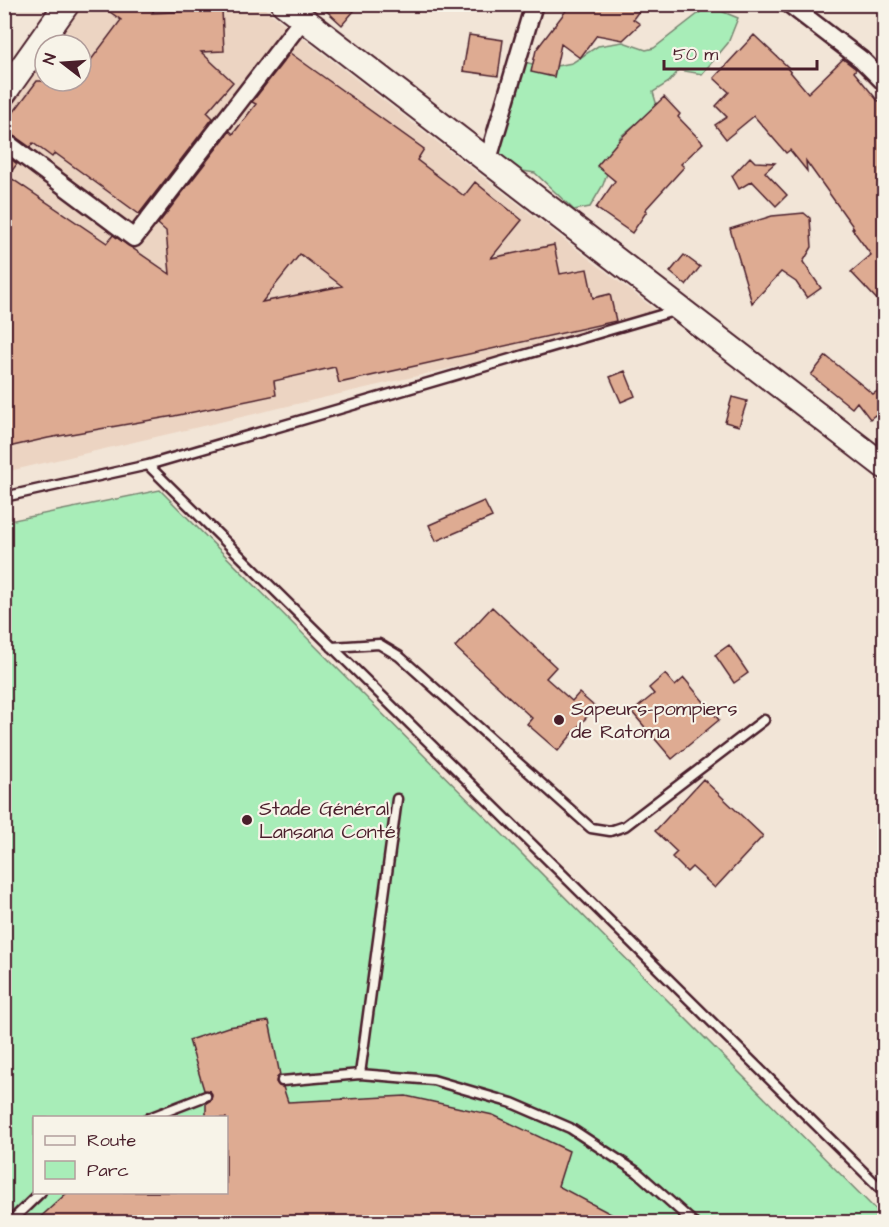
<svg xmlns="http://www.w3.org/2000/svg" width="889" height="1227" font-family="'Architects Daughter',sans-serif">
<rect width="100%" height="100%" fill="#f2e5d7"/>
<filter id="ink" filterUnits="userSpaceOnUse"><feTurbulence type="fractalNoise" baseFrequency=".0167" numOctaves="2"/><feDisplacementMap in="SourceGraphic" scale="12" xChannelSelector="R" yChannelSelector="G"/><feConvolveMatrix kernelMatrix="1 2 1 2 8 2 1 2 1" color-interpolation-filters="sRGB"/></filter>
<g filter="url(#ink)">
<path fill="#ecd4c2" d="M83,5H260L666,318L5,472V113L45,57V81H81V45H54Z"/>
<path fill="#a8edb8" stroke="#798672" stroke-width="1.5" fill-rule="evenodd" d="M703,10L721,11L738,18L728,43L702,74L679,70L669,82L653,92L657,106L620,137L603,185L590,207L574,210L535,173L510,169L491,139L518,60L546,68L572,63L598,46L623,42L646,50L654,48Z
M160,490L884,1218V1222H5L4,522ZM34,1118H226V1192H34Z"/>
<path fill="#deab92" stroke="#4a1f2b" stroke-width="1.5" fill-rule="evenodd" d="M99,4H158L152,13L222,10L224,51L201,52L233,82L207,112L213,118L139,214L55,153L52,157L33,143L30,147L10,133L4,131V125L37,81H81V59L88,64L121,20Z
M319,4H360L342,25Z
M571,4H644L633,19L640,24L623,40L597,35L580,58L561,44L554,77L531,72L536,50Z
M469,35L503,40L498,76L463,71Z
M754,35L788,67L787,68L808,93L843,59L856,69L854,72L878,101L885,96V308L851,272L871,255L852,229L854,228L806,161L807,171L790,150L786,153L754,116L726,139L715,125L727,117L716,106L729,92L714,78Z
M290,53L424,149L417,160L464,196L475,182L522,220L491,258L554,245L560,274L587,269L593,298L610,294L616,321L339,383L335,367L274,381L276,395L174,416L48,438L4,448V154L17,164L8,176L107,243L113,235L170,274L166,231L158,224L230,131L233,134L256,104L252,102ZM300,254L342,286L262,302Z
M664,97L680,114L678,117L703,143L681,164L684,167L645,210L647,211L632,233L596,208L615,181L597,166L620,139Z
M750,157L755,162L775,163L765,172L787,195L776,206L752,181L739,189L732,176Z
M804,213L810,218L812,247L803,262L821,288L807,298L796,282L781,272L752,303L730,229L772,216Z
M684,255L700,267L686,285L670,272Z
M826,356L873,394L885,386V425L875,415L870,419L857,402L852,408L811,375Z
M625,371L635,396L621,402L610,377Z
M732,397L747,401L739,426L725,422Z
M484,501L492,517L436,541L429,525Z
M492,607L556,667L546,678L572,701L579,693L595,707L558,751L527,724L532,718L455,647Z
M729,645L748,673L734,683L715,655Z
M665,674L675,686L684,678L719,720L672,759L632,712L654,694L649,688Z
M703,779L763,836L715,888L692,867L687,872L672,857L677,852L655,831Z
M269,1021L280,1075L277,1078L276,1082L279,1086L283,1087L288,1102L406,1096L493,1115L569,1151L558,1186L626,1222H35L68,1192H226V1118H206V1103L211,1100L212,1094L210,1091L204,1090L189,1040L228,1027Z"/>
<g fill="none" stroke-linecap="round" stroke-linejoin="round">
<defs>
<path id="lane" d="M148,465L674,311
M4,497L148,465L884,1192
M332,647L379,644L399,656L591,828L610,831L625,826L764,720
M360,1074L397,799
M282,1081L360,1074L433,1080L512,1103L570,1128L637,1172L693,1222
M149,1118L206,1096
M10,1222L41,1192"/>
<path id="street" d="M789,4L862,60L884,82
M4,141L134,238L303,19
M487,163L534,4"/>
<path id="secondary" d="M284,4L884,466
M4,93L67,4"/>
</defs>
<use href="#lane" stroke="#4a1f2b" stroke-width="13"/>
<use href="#street" stroke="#4a1f2b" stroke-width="21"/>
<use href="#secondary" stroke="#4a1f2b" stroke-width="28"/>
<use href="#lane" stroke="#f7f3e8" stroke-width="8"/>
<use href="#street" stroke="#f7f3e8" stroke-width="16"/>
<use href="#secondary" stroke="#f7f3e8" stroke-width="24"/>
</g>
</g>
<g fill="#4a1f2b" stroke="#f7f3e8" stroke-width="2">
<circle cx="559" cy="720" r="6"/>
<circle cx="247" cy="820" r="6"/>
</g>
<g text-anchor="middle" stroke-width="4.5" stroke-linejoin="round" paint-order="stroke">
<g font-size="20" fill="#4a1f2b" stroke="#f7f3e8" text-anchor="start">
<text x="571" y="715">Sapeurs-pompiers<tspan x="571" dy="23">de Ratoma</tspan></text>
<text x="259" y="815">Stade Général<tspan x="259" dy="23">Lansana Conté</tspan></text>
</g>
</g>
<rect width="889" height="1227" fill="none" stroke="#f7f3e8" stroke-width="24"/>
<rect x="12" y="12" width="865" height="1203" fill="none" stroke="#4a1f2b" stroke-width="2" filter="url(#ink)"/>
<rect x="33" y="1116" width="195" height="78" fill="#f7f3e8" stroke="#b29e9c" stroke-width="1.5"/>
<rect x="45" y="1136" width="30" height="9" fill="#f7f3e8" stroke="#b29e9c" stroke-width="1.5"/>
<text x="87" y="1146" font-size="18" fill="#4a1f2b">Route</text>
<rect x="45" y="1161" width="30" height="18" fill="#a8edb8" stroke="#b29e9c" stroke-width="1.5"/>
<text x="87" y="1176" font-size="18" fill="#4a1f2b">Parc</text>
<g transform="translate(63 63) rotate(287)"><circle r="28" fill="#f7f3e8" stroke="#b29e9c" stroke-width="1.5"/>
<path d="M0-4.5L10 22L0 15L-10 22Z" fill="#4a1f2b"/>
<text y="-9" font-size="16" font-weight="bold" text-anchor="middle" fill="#4a1f2b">N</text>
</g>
<path d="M664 60v9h153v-9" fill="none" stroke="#4a1f2b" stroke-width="3"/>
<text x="673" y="60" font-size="18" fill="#4a1f2b" stroke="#f7f3e8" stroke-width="4.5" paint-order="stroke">50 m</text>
</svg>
